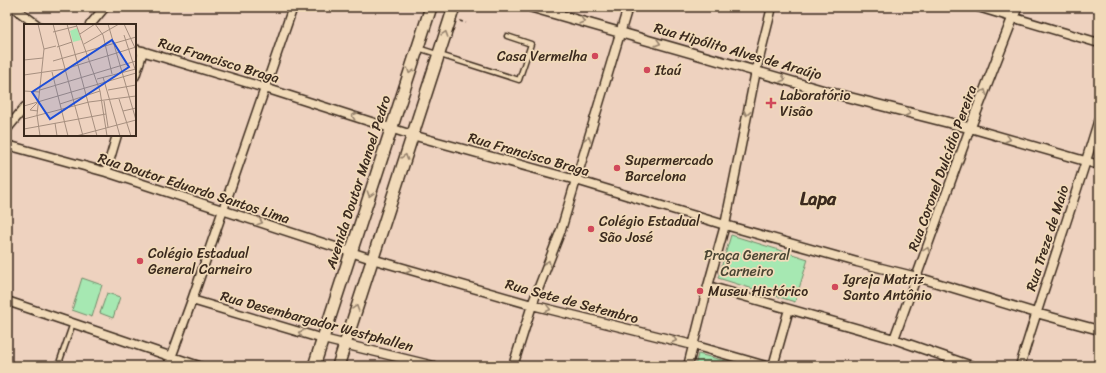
<svg xmlns="http://www.w3.org/2000/svg" width="1106" height="373" font-family="Sriracha,sans-serif">
<rect width="100%" height="100%" fill="#eed2bf"/>
<filter id="ink" filterUnits="userSpaceOnUse"><feTurbulence type="fractalNoise" baseFrequency=".025" numOctaves="2"/><feDisplacementMap in="SourceGraphic" scale="8" xChannelSelector="R" yChannelSelector="G"/><feConvolveMatrix kernelMatrix="1 2 1 2 8 2 1 2 1" color-interpolation-filters="sRGB"/></filter>
<g filter="url(#ink)">
<path fill="#a6e8b2" stroke="#708968" d="M731,235L808,259L795,302L718,278Z
M82,278L102,285L92,317L72,310Z
M107,293L120,297L113,318L100,313Z
M698,354L746,366H695Z"/>
<g fill="none" stroke-linecap="round" stroke-linejoin="round">
<defs>
<path id="service" d="M418,48L519,80L531,44L507,36
M58,366L73,323"/>
<path id="minor" d="M13,7L37,25
M978,7L1099,43
M90,25L105,7
M135,49L265,88L412,135L576,180L725,225L857,262L917,277L1036,313L1099,330
M135,76L143,51
M7,129L25,107
M7,145L106,172L372,259L532,305L693,345L766,366
M106,172L117,135
M708,286L894,339L972,366
M192,300L323,339L434,366
M7,301L199,366
M894,339L970,128L1099,165
M168,366L192,300L293,7
M513,366L532,305L561,230L628,7
M688,366L708,286L725,225L756,71L772,7
M773,366L789,309
M1020,366C1045,283 1074,202 1099,119"/>
<path id="tertiary" d="M531,7L828,92L970,128L1017,7"/>
<path id="secondary" d="M314,366L431,7
M338,366L454,7"/>
</defs>
<use href="#service" stroke="#3b2a1e" stroke-width="7"/>
<use href="#minor" stroke="#3b2a1e" stroke-width="11"/>
<use href="#tertiary" stroke="#3b2a1e" stroke-width="12"/>
<use href="#secondary" stroke="#3b2a1e" stroke-width="14"/>
<path stroke="#3b2a1e" stroke-width="1.5" stroke-dasharray="3 3" stroke-linecap="butt" d="M504,10L505,7
M460,21L466,23"/>
<use href="#service" stroke="#f1dab9" stroke-width="4"/>
<use href="#minor" stroke="#f1dab9" stroke-width="8"/>
<use href="#tertiary" stroke="#f1dab9" stroke-width="9"/>
<use href="#secondary" stroke="#f1dab9" stroke-width="11"/>
</g>
<defs><path id="oneway-chevron" d="M-2-3.5L2.5 0L-2 3.5" fill="none" stroke-width="1.6" stroke-linecap="round" stroke-linejoin="round"/></defs>
<g stroke="#96826c">
<use href="#oneway-chevron" transform="translate(582 21) rotate(16)"/>
<use href="#oneway-chevron" transform="translate(445 34) rotate(-72)"/>
<use href="#oneway-chevron" transform="translate(658 43) rotate(16)"/>
<use href="#oneway-chevron" transform="translate(410 71) rotate(108)"/>
<use href="#oneway-chevron" transform="translate(783 79) rotate(16)"/>
<use href="#oneway-chevron" transform="translate(984 92) rotate(-69)"/>
<use href="#oneway-chevron" transform="translate(747 113) rotate(101)"/>
<use href="#oneway-chevron" transform="translate(908 113) rotate(14)"/>
<use href="#oneway-chevron" transform="translate(354 116) rotate(-162)"/>
<use href="#oneway-chevron" transform="translate(588 139) rotate(-73)"/>
<use href="#oneway-chevron" transform="translate(1008 139) rotate(16)"/>
<use href="#oneway-chevron" transform="translate(405 157) rotate(-72)"/>
<use href="#oneway-chevron" transform="translate(370 194) rotate(108)"/>
<use href="#oneway-chevron" transform="translate(260 222) rotate(18)"/>
<use href="#oneway-chevron" transform="translate(927 250) rotate(-70)"/>
<use href="#oneway-chevron" transform="translate(548 263) rotate(-69)"/>
<use href="#oneway-chevron" transform="translate(409 270) rotate(16)"/>
<use href="#oneway-chevron" transform="translate(356 308) rotate(-72)"/>
<use href="#oneway-chevron" transform="translate(548 309) rotate(14)"/>
<use href="#oneway-chevron" transform="translate(301 333) rotate(-163)"/>
<use href="#oneway-chevron" transform="translate(674 340) rotate(14)"/>
</g>
</g>
<g fill="#d1495b" stroke="#f1dab9" stroke-width="1.5">
<circle cx="595" cy="56" r="4"/>
<circle cx="647" cy="70" r="4"/>
<path d="M769 97h4v4h4v4h-4v4h-4v-4h-4v-4h4z"/>
<circle cx="617" cy="168" r="4"/>
<circle cx="591" cy="229" r="4"/>
<circle cx="140" cy="261" r="4"/>
<circle cx="835" cy="287" r="4"/>
<circle cx="700" cy="291" r="4"/>
</g>
<g text-anchor="middle" stroke-width="3.5" stroke-linejoin="round" paint-order="stroke">
<g font-size="14" fill="#3b2a1e" stroke="#f1dab9">
<text transform="translate(738 51) rotate(16)" y="5">Rua Hipólito Alves de Araújo</text>
<text transform="translate(219 60) rotate(17)" y="5">Rua Francisco Braga</text>
<text transform="translate(529 154) rotate(16)" y="5">Rua Francisco Braga</text>
<text transform="translate(942 168) rotate(-70)" y="5">Rua Coronel Dulcídio Pereira</text>
<text transform="translate(358 182) rotate(-72)" y="5">Avenida Doutor Manoel Pedro</text>
<text transform="translate(194 188) rotate(18)" y="5">Rua Doutor Eduardo Santos Lima</text>
<text transform="translate(1047 238) rotate(-72)" y="5">Rua Treze de Maio</text>
<text transform="translate(572 301) rotate(15)" y="5">Rua Sete de Setembro</text>
<text transform="translate(317 321) rotate(15)" y="5">Rua Desembargador Westphallen</text>
</g>
<g font-size="14" fill="#3b2a1e" stroke="#f1dab9" text-anchor="start">
<text x="587" y="61" text-anchor="end">Casa Vermelha</text>
<text x="655" y="75">Itaú</text>
<text x="780" y="100">Laboratório<tspan x="780" dy="16">Visão</tspan></text>
<text x="625" y="165">Supermercado<tspan x="625" dy="16">Barcelona</tspan></text>
<text x="599" y="226">Colégio Estadual<tspan x="599" dy="16">São José</tspan></text>
<text x="148" y="258">Colégio Estadual<tspan x="148" dy="16">General Carneiro</tspan></text>
<text x="843" y="284">Igreja Matriz<tspan x="843" dy="16">Santo Antônio</tspan></text>
<text x="708" y="296">Museu Histórico</text>
</g>
<g font-size="14" fill="#4b4634" stroke="#f1dab9">
<text x="747" y="260">Praça General<tspan x="747" dy="16">Carneiro</tspan></text>
</g>
<g font-size="18" font-weight="bold" fill="#3b2a1e" stroke="#f1dab9">
<text x="818" y="205">Lapa</text>
</g>
</g>
<g transform="translate(24 24)">
<rect width="112" height="112" fill="#eed2bf"/>
<path d="M53,4L57,16L49,18L46,7Z" fill="#a6e8b2"/>
<path fill="none" stroke="#a68f7f" stroke-width="1" d="M14,0L20,25L13,91L16,112M29,0L59,112M43,0L73,112M52,0L76,67L83,112M71,0L79,11L88,50M84,0L112,96M100,0L112,26M29,8L53,2M56,10L71,0M100,11L111,45M60,20L95,0M33,23L48,18M20,25L32,22M0,36L19,34M29,37L112,13M41,45L112,23M28,48L44,112M0,51L41,45M79,53L96,112M73,55L112,45M16,66L112,37M84,66L112,61M0,67L16,68M95,75L107,112M80,77L84,103M13,79L6,86L14,87M36,80L76,67M0,82L112,49M99,87L112,84M0,95L65,78L112,72M31,99L33,112M0,105L82,90M52,112L112,96"/>
<path fill="#1d4ed8" fill-opacity="0.15" stroke="#1d4ed8" stroke-width="2" d="M88,16L105,43L26,95L8,68Z"/>
<rect width="112" height="112" fill="none" stroke="#3b2a1e" stroke-width="2"/>
</g>
<rect width="1106" height="373" fill="none" stroke="#f1dab9" stroke-width="24"/>
<rect x="12" y="12" width="1082" height="349" fill="none" stroke="#3b2a1e" stroke-width="1.5" filter="url(#ink)"/>
</svg>
